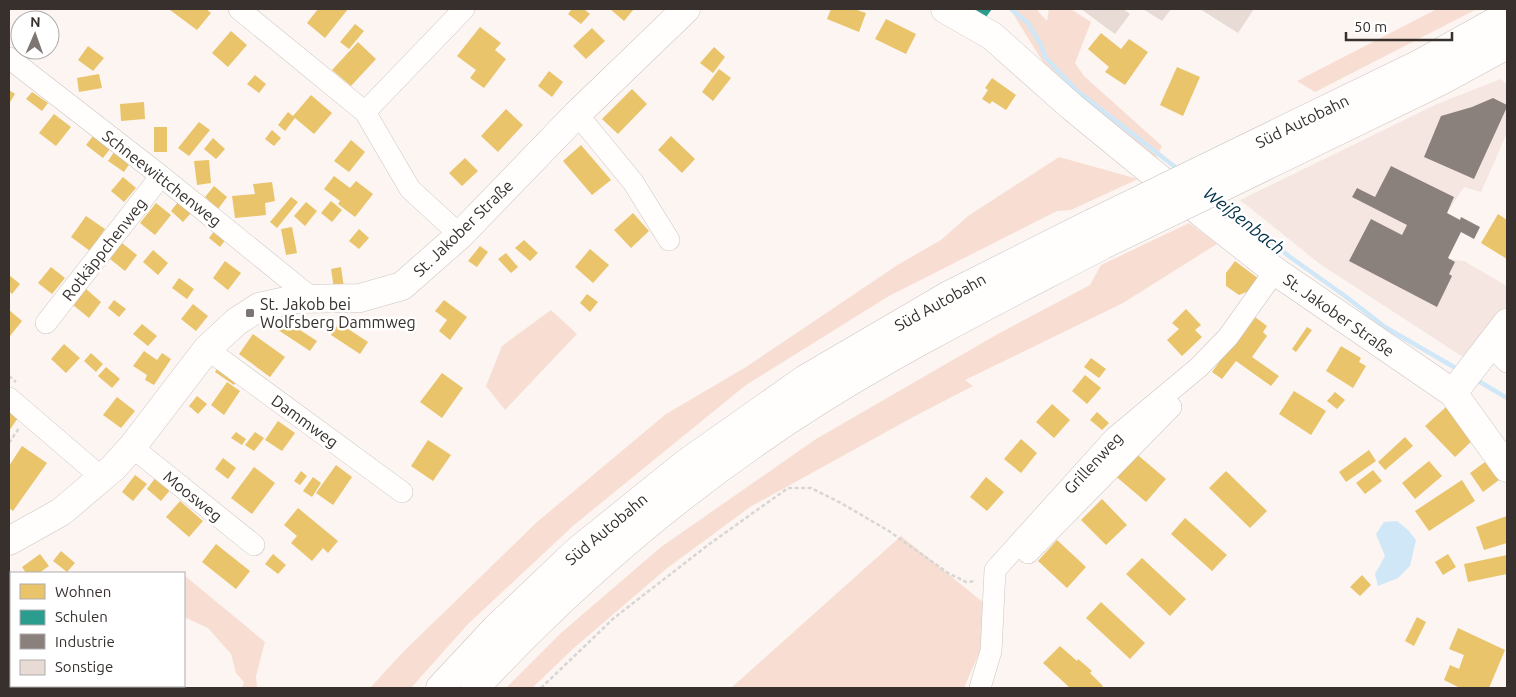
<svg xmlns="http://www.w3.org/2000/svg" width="1516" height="697" font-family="Ubuntu,sans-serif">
<rect width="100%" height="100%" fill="#fcf5f2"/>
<path fill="#f5e6e1" d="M1501,79L1507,85V133L1481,192L1464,187L1447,213L1465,222L1447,259L1464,261L1507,286V305L1466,359L1320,264L1240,200L1437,104Z"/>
<path fill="#f8ded2" d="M1010,9H1036L1047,21L1049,9H1071L1091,22L1075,63L1084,76L1162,146L1152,166L1053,78Z
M1437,9H1477L1315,92L1297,81Z
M1059,157L1138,179L1071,210L1057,211L889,296L746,385L574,525L468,624L411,688H370L403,652L537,522L666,414L746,367L899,264L941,240L968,216Z
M1189,223L1217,244L1123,303L965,380L973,386L915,416L750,507L666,569L575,647L532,688H506L561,633L661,547L816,439L996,335L1090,285L1101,265Z
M551,310L577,334L505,410L486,386L502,346Z
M901,536L984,603L986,637L964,688H731Z
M184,575L265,642L256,676L257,688H242L244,682L236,673L231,654L208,628L184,617Z"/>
<path fill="#d0e7f7" d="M1397,521L1408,530L1416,540L1410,566L1398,578L1378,586L1375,574L1385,556L1376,534L1384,522Z"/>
<path fill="#e9c46a" d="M171,9H206L211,13L197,30L170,10Z
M318,9H348L325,38L307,23Z
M572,9H584L590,14L581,24L568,14Z
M610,9H634L624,21Z
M831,9H854L866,13L859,32L827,19Z
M886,19L916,34L906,54L875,39Z
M355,24L364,31L349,49L340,42Z
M480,27L501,43L495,50L506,59L484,88L470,78L476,70L457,56Z
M592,28L605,41L586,59L573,46Z
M231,31L247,45L228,67L212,53Z
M1101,33L1121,49L1129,39L1148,52L1125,85L1105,72L1109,67L1088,49Z
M358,42L376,59L351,86L332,70Z
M88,46L104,58L93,71L78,60Z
M714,47L725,57L713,73L700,63Z
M1177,67L1200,77L1183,116L1160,105Z
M719,69L731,78L713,101L702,92Z
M549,71L563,82L552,97L538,86Z
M99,74L102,88L79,92L77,78Z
M255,75L266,84L259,93L247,84Z
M992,78L1016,95L1006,110L992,101L990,104L982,99L988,90L985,88Z
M632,89L647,104L618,134L602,119Z
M9,90L15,94L9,104Z
M32,92L48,103L42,111L26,99Z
M311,95L332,113L314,134L295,118L285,131L278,125L288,112L293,116Z
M144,102L145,119L121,121L120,104Z
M506,109L523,125L498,152L481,136Z
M54,114L71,127L56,146L39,133Z
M199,122L210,130L189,156L178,148Z
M154,127H167V152H154Z
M272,130L281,138L274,146L265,139Z
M93,136L110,149L103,158L86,145Z
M671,136L695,159L682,173L658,150Z
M213,138L225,149L216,159L204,149Z
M351,140L365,152L349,172L334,161Z
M581,145L611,180L592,195L563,161Z
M114,152L130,163L124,172L108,161Z
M465,158L478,171L462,186L449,173Z
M209,160L211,183L197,185L194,161Z
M334,176L350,188L356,181L373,194L355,217L338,204L340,201L324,189Z
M123,177L136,188L124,202L111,191Z
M272,182L275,201L265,203L266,215L235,218L232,196L255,194L253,184Z
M214,186L227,197L218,209L205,197Z
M291,197L298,202L277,228L270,222Z
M331,201L342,210L332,222L321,213Z
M178,202L191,213L183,222L171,211Z
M306,202L317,211L305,226L294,216Z
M156,203L171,215L155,235L140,223Z
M633,213L649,231L631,248L614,230Z
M1498,214L1507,220V259L1481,243Z
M86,216L105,229L90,251L71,237Z
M292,227L297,253L286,255L281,229Z
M359,229L369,238L359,249L349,241Z
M215,230L226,239L220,247L209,238Z
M524,240L538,253L530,261L515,248Z
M122,243L137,255L125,271L110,259Z
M480,246L488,252L477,267L468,261Z
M590,249L609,265L593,283L575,267Z
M153,250L168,263L158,275L143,262Z
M506,253L518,267L511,273L498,259Z
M225,261L241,273L228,290L213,278Z
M1235,261L1259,279L1249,291L1239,295L1226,286V273Z
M51,267L65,278L52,294L38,283Z
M341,267L344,288L334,289L331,269Z
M9,275L20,284L12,294L9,291Z
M179,278L194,289L187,299L172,288Z
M86,289L101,302L89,318L73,305Z
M587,294L598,302L590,312L580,303Z
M114,300L126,309L119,317L108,308Z
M444,300L467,317L450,340L439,331L447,320L435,311Z
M193,304L208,316L196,331L181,319Z
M1186,309L1201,325L1195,330L1202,337L1182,356L1167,340L1179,329L1172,323Z
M9,310L22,321L10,336L9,335Z
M278,316L317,341L310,351L272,326Z
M1255,317L1267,326L1263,332L1267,336L1252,357L1279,376L1271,386L1236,361L1222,379L1212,372L1233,343Z
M339,323L368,342L360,354L331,335Z
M142,324L157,336L148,346L133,334Z
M1307,327L1312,330L1296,352L1292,349Z
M253,334L285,357L270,377L239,354Z
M64,344L80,358L66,373L51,359Z
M1341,346L1361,358L1359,362L1366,366L1353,388L1326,371Z
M144,351L157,360L162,353L171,359L154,385L145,380L147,375L133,366Z
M91,353L103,364L96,372L84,361Z
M1091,358L1106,369L1099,378L1084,367Z
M219,366L238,379L234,385L215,372Z
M106,367L120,379L112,388L98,376Z
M442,373L463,388L442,418L420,402Z
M1085,375L1101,388L1087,404L1072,391Z
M227,382L240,391L224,415L211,405Z
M1294,391L1326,411L1311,435L1279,414Z
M1335,392L1345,400L1337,409L1327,401Z
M197,396L207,404L198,414L189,406Z
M117,397L135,411L121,428L103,415Z
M1052,404L1070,420L1054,438L1036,422Z
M1446,407L1475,438L1455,457L1425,426Z
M9,408L20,415L9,431Z
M1097,412L1109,423L1102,430L1090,420Z
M278,421L295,433L282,451L265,440Z
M236,432L246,439L242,445L231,438Z
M255,432L264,438L254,451L245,445Z
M1405,437L1413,446L1385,470L1378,462Z
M1021,439L1037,453L1021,473L1004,459Z
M428,440L451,455L433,481L411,466Z
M22,446L47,463L13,511L9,508V466Z
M1369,450L1376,461L1346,482L1339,472Z
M1133,451L1166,479L1146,502L1113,474Z
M223,458L236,468L228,479L215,469Z
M1429,461L1442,476L1415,499L1402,483Z
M1485,462L1499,480L1483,492L1470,473Z
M336,465L352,477L333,505L316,493Z
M254,467L275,483L252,514L231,498Z
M1373,470L1382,481L1365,494L1356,483Z
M301,471L307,476L300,485L294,481Z
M1226,471L1267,511L1250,528L1209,488Z
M135,475L147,484L133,501L122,492Z
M156,477L171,489L161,501L147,489Z
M313,477L321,483L312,497L303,491Z
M986,477L1004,492L987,511L970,497Z
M1462,480L1475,501L1429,531L1415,511Z
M1102,499L1127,525L1106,545L1081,520Z
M180,501L203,521L189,537L166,517Z
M298,508L338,541L328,553L323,548L312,561L291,543L297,536L284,525Z
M1507,516V543L1484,550L1476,527Z
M1185,518L1227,555L1212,571L1171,534Z
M1057,540L1086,567L1067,588L1038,561Z
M216,544L250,571L236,589L202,562Z
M61,551L75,563L67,572L53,561Z
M40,554L49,566L39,573H26L22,567Z
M273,554L286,565L278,574L265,564Z
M1448,554L1456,567L1443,575L1435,562Z
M1507,555V574L1468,582L1464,564Z
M1142,558L1186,599L1170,616L1126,574Z
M1362,575L1371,585L1360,596L1350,587Z
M1101,602L1145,643L1130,659L1086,618Z
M1417,617L1426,622L1414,646L1405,641Z
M1458,628L1505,650L1489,688H1460L1444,680L1450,665L1459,669L1464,655L1449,649Z
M1060,646L1077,661L1078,659L1092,671L1090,673L1103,686L1101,688H1070L1043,663Z"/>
<path fill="#2a9d8f" d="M974,9H992L986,17Z"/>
<path fill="#8a817c" d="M1493,98L1507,105V107L1474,179L1424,157L1441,116L1472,107Z
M1391,166L1454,197L1447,213L1460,220L1461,217L1480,227L1474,239L1461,232L1448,258L1455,262L1449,274L1452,276L1437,307L1349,261L1371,219L1402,235L1407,225L1352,197L1357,188L1375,197Z"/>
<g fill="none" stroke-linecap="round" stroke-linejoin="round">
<path stroke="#d0e7f7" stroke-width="4.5" d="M1011,9L1028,23L1041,45L1045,57L1076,90L1179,170
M1219,200L1290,257L1345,296L1385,327L1459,370
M1475,379L1507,398"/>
</g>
<path fill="#e8dad4" d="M1081,9H1123L1130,14L1115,34Z
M1143,9H1171L1162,21Z
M1200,9H1254L1238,33Z"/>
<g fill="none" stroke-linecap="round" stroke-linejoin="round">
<defs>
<path id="minor" d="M239,9L365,112L410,189L460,235
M9,58L161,176L313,299
M365,112L464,9
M577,114L633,182L669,240
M46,323L161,176
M1490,345L1507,362
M207,349L402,492
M9,398L101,477
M132,447L254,545
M1028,553L1171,407L1165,402
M980,688L991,651L995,570L1114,438L1199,367L1228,337L1275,271"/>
<path id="major" d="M945,9L992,36L1072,107L1210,220L1275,271L1453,393L1507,468
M1453,393L1507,323
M9,541L61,512L113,468L132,447L207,349L236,322L259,307L295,299L360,298L402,286L460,235L577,114L686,9"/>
<path id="highway" d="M440,688L496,628L577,551L686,463L805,379L947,296L1092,223
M475,688C577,578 693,480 820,400C911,343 1008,295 1103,245"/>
</defs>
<use href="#minor" stroke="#cbc5c2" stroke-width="22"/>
<use href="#major" stroke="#cbc5c2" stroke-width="29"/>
<use href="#highway" stroke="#cbc5c2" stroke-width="29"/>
<path stroke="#d7d6d5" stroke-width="2.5" stroke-dasharray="4 2.5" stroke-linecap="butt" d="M9,376L16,382
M9,443L19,428
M541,688L614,618L708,545L788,488H811L839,502L889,531L948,573L966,582L976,581"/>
<use href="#minor" stroke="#fffefd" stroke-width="21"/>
<use href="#major" stroke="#fffefd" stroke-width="28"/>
<use href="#highway" stroke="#fffefd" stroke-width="28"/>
<defs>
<path id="highway-bridge" d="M1092,223L1421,63L1507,15
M1103,245L1439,82L1507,45"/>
</defs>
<use href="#highway-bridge" stroke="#cbc5c2" stroke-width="29" stroke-linecap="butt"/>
<use href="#highway-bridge" stroke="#fffefd" stroke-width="28"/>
</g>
<rect fill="#7c7572" stroke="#fff" stroke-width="2" x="245" y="308" width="10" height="10" rx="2.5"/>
<g text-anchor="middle" stroke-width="5" stroke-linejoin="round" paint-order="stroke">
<g font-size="16" fill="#37302d" stroke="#fff">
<text transform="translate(1302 121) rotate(-26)" y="6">Süd Autobahn</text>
<text transform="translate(162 178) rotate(38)" y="6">Schneewittchenweg</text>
<text transform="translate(463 228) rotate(-44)" y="6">St. Jakober Straße</text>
<text transform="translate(104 249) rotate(-52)" y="6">Rotkäppchenweg</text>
<text transform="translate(940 302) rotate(-29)" y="6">Süd Autobahn</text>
<text transform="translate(1339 315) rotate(35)" y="6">St. Jakober Straße</text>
<text transform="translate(305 421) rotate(36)" y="6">Dammweg</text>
<text transform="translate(1093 463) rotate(-47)" y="6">Grillenweg</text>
<text transform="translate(193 496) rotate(39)" y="6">Moosweg</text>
<text transform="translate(606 529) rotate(-40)" y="6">Süd Autobahn</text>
</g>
<g font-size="16" fill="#37302d" stroke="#fff" text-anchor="start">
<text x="260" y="310">St. Jakob bei<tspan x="260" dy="18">Wolfsberg Dammweg</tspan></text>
</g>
<g font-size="18" font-style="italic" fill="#023148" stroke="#fff">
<text transform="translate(1244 221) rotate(38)" y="6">Weißenbach</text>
</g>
</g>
<rect width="1516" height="697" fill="none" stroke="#37302d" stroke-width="20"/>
<rect x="10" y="572" width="175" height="115" fill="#ffffff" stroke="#afacab"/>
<rect x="20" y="584" width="25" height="15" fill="#e9c46a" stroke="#afacab"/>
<text x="55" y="597" font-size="15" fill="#37302d">Wohnen</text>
<rect x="20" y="610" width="25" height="15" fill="#2a9d8f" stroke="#afacab"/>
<text x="55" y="622" font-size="15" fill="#37302d">Schulen</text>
<rect x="20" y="634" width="25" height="15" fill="#8a817c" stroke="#afacab"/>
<text x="55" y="647" font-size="15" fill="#37302d">Industrie</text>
<rect x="20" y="660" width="25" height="15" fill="#e8dad4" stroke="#afacab"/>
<text x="55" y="672" font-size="15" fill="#37302d">Sonstige</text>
<g transform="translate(35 35) rotate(2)"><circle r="24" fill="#ffffff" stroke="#afacab"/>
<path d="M0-4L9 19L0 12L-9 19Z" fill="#7c7572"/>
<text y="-8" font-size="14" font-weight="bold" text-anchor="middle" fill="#37302d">N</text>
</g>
<path d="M1346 32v8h106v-8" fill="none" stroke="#37302d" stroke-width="2.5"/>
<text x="1354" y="32" font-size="15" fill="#37302d" stroke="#ffffff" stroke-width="4" paint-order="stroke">50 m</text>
</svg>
